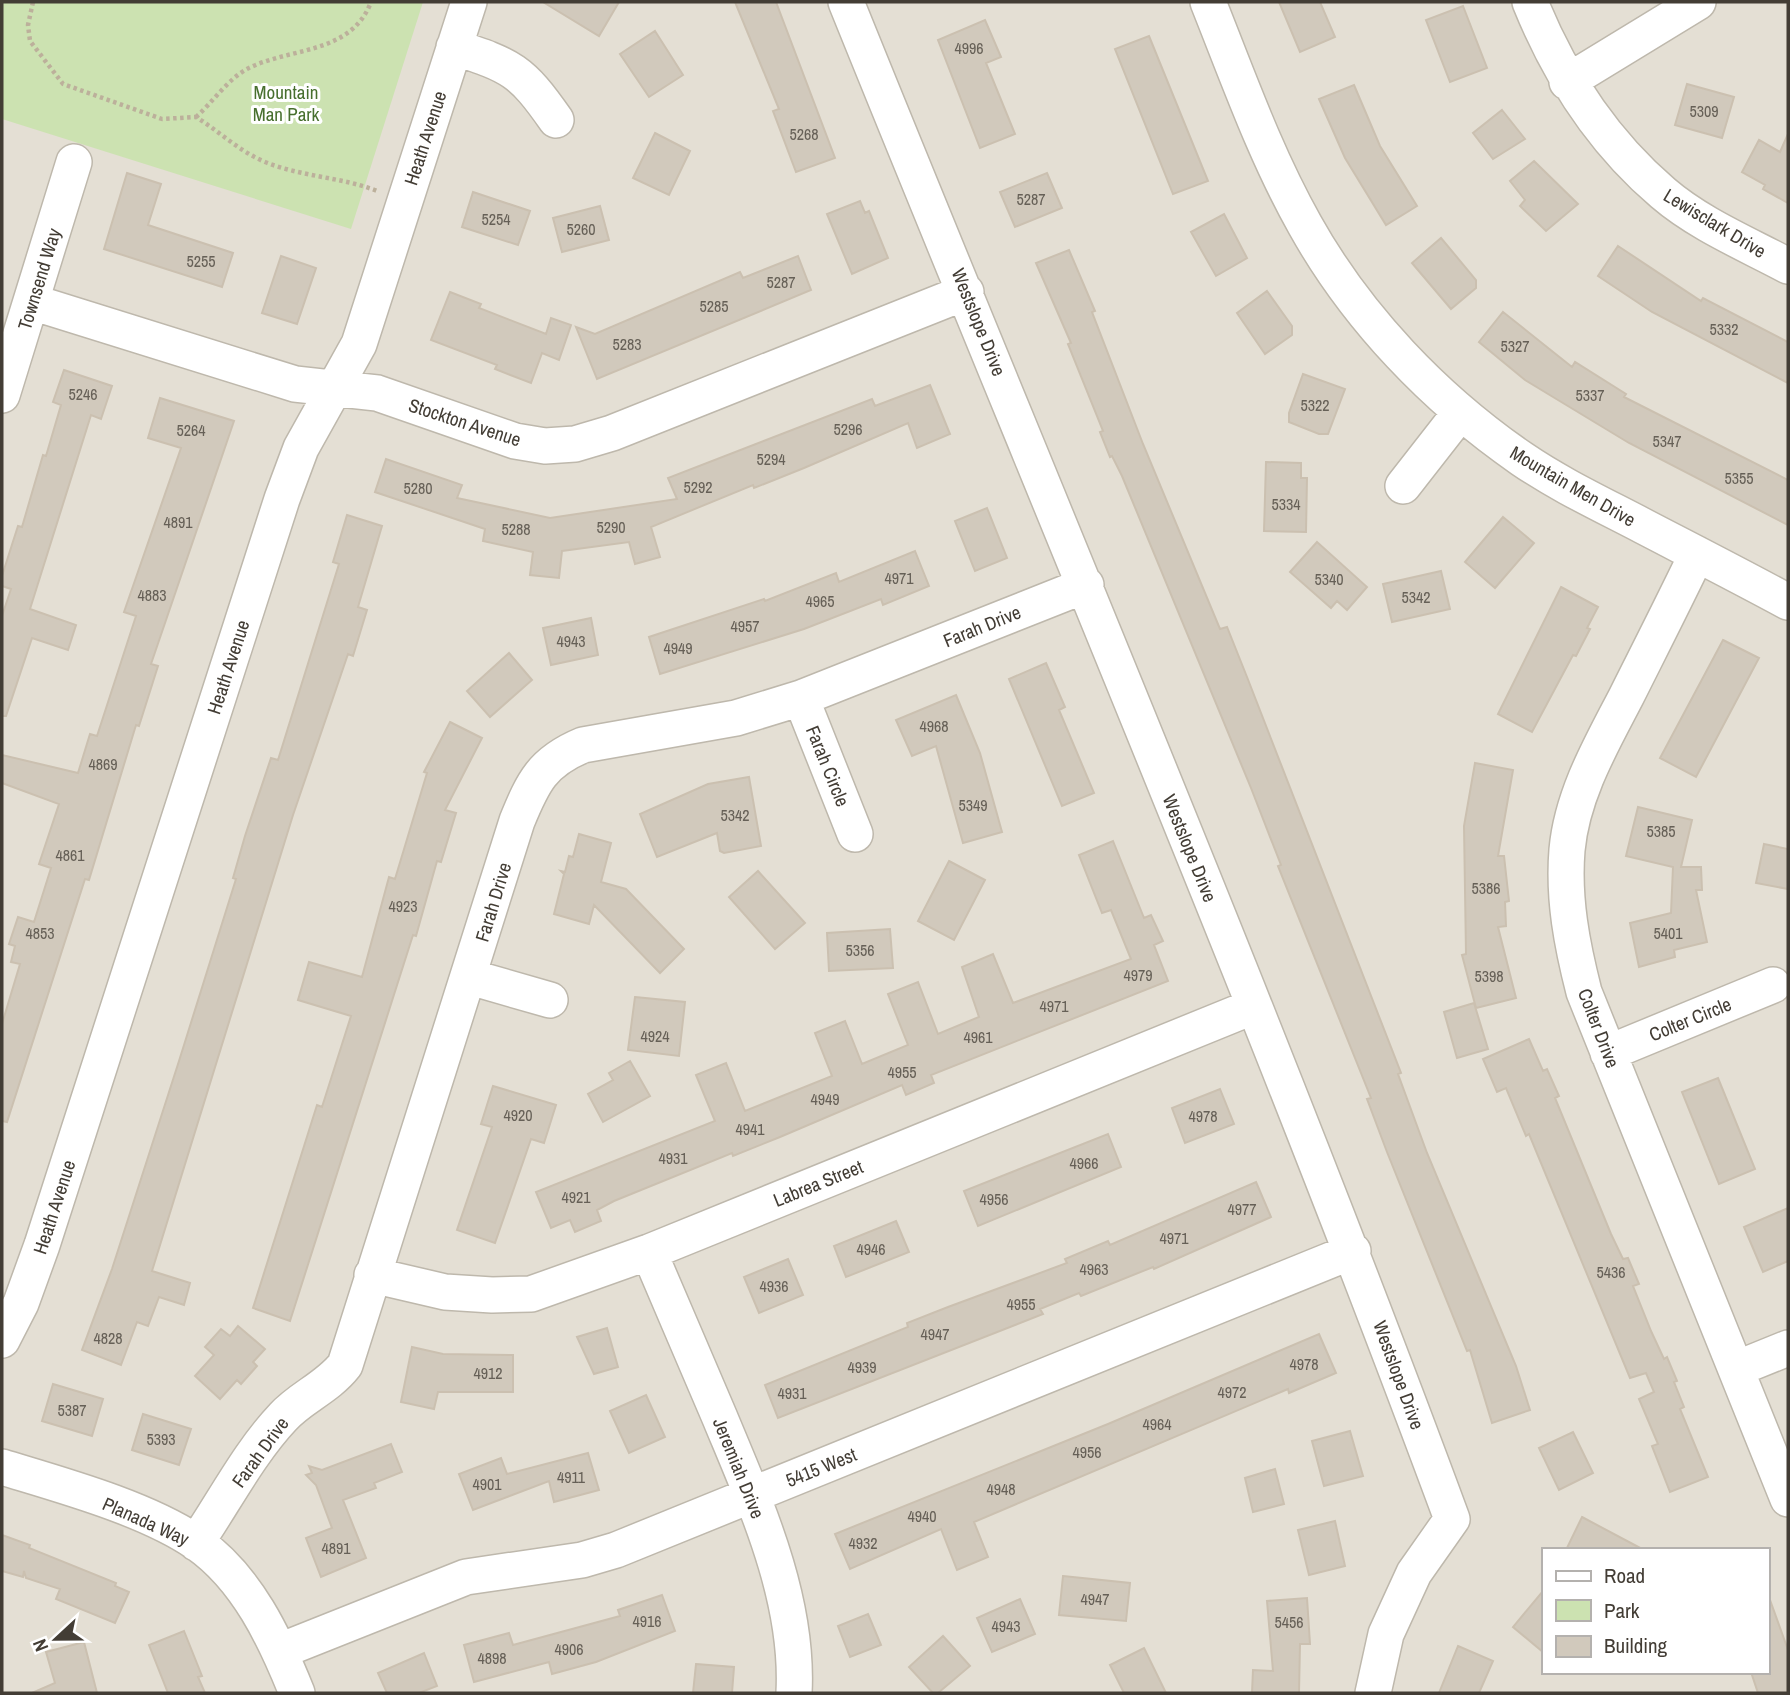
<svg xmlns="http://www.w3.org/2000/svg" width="1790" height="1695" font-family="'Archivo Narrow',sans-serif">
<rect width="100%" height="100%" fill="#f1ede5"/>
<path fill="#e4dfd4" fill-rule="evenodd" d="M2,2H1788V1693H2ZM1543,1550H1767V1672H1543Z"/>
<path fill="#cce2b1" d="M2,2H423L351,229L2,119Z"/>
<path fill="#d1c9bc" stroke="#cbc0b0" stroke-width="2" d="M543,2H619L599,36Z
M735,2H776L835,158L796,172L773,111L779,109Z
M1279,2H1320L1335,37L1300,52Z
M1463,6L1487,68L1450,82L1426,20Z
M985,20L1001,57L986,63L1015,134L980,148L938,40Z
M655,31L683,75L649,97L620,54Z
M1149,36L1208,181L1173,194L1115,49Z
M1687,84L1734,97L1722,138L1675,125Z
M1354,85L1380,146L1417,206L1386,225L1345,158L1319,99Z
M1502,110L1525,139L1493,159L1473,133Z
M655,133L690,151L669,195L633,178Z
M1788,134V203L1763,189L1765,185L1742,172L1759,140L1780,152Z
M1534,161L1578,204L1546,231L1520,206L1525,200L1510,181Z
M127,173L161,184L148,225L233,253L222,287L104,249Z
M1047,173L1062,208L1015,227L1000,192Z
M473,192L530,211L518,245L462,227Z
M860,201L865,213L869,211L888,258L852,274L827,214Z
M600,206L609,240L562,252L553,218Z
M1224,214L1247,258L1216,276L1191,232Z
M1441,238L1476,280V288L1451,309L1412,263Z
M1618,246L1701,301L1703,298L1788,342V383L1652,312L1598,276Z
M1069,250L1095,311L1092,312L1143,444L1220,629L1227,627L1247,677L1401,1073L1398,1074L1427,1153L1516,1366L1530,1410L1492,1423L1470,1350L1467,1351L1387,1152L1367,1099L1371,1098L1278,866L1281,865L1251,788L1122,476L1112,456L1110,457L1100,432L1103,431L1068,344L1071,343L1036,263Z
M281,256L316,268L297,324L262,313Z
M798,256L811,290L597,379L576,327L595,334L740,272L743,278Z
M1267,291L1292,326V335L1265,354L1237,313Z
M450,292L481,304L479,308L546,334L551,318L571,325L559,360L542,353L531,383L495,369L497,365L431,340Z
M1503,312L1572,367L1575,362L1626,394L1624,397L1788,480V525L1629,443L1525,380L1479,342Z
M64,370L112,386L101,419L91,415L30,609L76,625L68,650L32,638L6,716H2V616L11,589L2,586V576L18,526L22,527L43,455L46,456L61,405L53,402Z
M1303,374L1345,389L1328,434H1319L1289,422V413Z
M930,385L950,434L917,448L908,423L804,468L754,488L753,485L651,527L660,557L635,564L629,542L562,551L559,578L530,575L533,552L483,541L485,529L375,492L386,459L462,485L457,498L550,518L677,499L668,478L872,399L875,406Z
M160,398L234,421L151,664L158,666L139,726L136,725L89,880L85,879L7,1122L2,1121V1024L20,964L11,962L15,946L9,944L18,917L34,922L51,868L39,864L59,804L2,783V755L78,773L90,734L97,736L136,616L124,612L181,448L148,438Z
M1266,462L1301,463V478H1307L1306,532L1264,531Z
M987,508L1007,558L975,571L955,521Z
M347,515L382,526L358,607L367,610L353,656L348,654L293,815L152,1271L190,1283L184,1305L159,1297L148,1326L137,1322L121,1365L82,1350L112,1269L179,1061L236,879L233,878L245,836L271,758L278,760L339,564L333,562Z
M1503,517L1534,543L1495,588L1465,562Z
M1317,542L1367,587L1347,610L1337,601L1331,608L1290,572Z
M915,551L929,586L883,605L881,599L804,629L660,674L649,637L764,599L765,601L836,573L839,582Z
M1441,571L1450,609L1392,622L1383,584Z
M1561,587L1598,607L1587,628L1590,629L1576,656L1573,655L1532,732L1498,714Z
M591,618L598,655L551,665L543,628Z
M1723,640L1759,658L1696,777L1660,758Z
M509,653L532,680L490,717L467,691Z
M1046,663L1065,707L1059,710L1094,793L1062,806L1009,679Z
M956,695L980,753L1002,832L963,843L936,746L912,756L896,720Z
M450,722L482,738L445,810L456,813L441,862L437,861L416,936L413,935L290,1321L253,1308L317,1105L322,1107L351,1016L298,1000L309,962L362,977L389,877L395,879L427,773L424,772Z
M1475,763L1513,770L1498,856H1504L1509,901L1505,902L1506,926L1498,927L1516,998L1476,1008L1462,955L1466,954L1464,826Z
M749,777L761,846L724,853L720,851L717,833L657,857L640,814L708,784Z
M1638,807L1692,820L1681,867H1701L1702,890H1696L1707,942L1674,950L1675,957L1639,967L1630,923L1671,913L1673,867L1626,856Z
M579,834L611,843L601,882L626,889L684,949L660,973L594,905L589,924L554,914L564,874L561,871L565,872L569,856L573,857Z
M1113,841L1144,918L1151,915L1163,941L1154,945L1168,981L931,1075L934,1083L906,1095L902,1085L780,1137L733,1156L732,1153L614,1201L597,1210L601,1221L575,1232L570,1220L551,1228L536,1192L715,1121L696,1075L726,1063L745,1111L832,1076L815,1033L845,1021L862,1064L908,1045L888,994L918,982L938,1034L979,1017L962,967L993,954L1013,1003L1131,959L1111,910L1102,913L1079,855Z
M1764,844L1788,849V889L1756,883Z
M949,861L985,880L954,940L918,921Z
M758,871L805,923L775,949L729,897Z
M890,929L893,968L829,971L827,933Z
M635,997L685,1002L679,1056L628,1050Z
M1474,1003L1488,1049L1457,1058L1444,1012Z
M1529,1039L1543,1071L1547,1069L1559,1096L1555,1098L1611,1234L1623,1259L1628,1258L1639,1284L1633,1286L1651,1331L1664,1359L1667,1357L1677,1381L1674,1382L1684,1407L1680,1409L1708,1477L1670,1492L1652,1446L1658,1444L1639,1399L1654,1392L1646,1373L1630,1378L1529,1134L1526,1136L1506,1088L1497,1092L1483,1059Z
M630,1061L650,1096L603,1122L588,1094L613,1080L609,1073Z
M1718,1078L1755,1169L1719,1184L1682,1092Z
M493,1086L556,1105L544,1143L531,1139L495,1243L457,1230L492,1127L481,1124Z
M1220,1089L1234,1124L1185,1143L1172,1108Z
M1108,1134L1121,1167L978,1226L964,1191Z
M1256,1182L1271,1217L1154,1269L1153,1267L1081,1296L1079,1293L1040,1309L1043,1314L778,1418L765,1385L908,1327L907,1323L948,1307L1067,1263L1065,1259L1108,1241L1110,1245Z
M1788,1208V1261L1763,1272L1744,1227Z
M896,1221L909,1252L846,1277L834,1246Z
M788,1259L803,1295L759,1313L744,1277Z
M238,1326L265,1349L253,1362L257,1366L241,1384L237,1380L220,1399L195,1376L214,1355L205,1347L221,1329L230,1336Z
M607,1328L618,1367L594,1374L577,1337Z
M1319,1334L1336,1373L1289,1393L1288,1389L974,1522L988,1557L957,1570L941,1529L850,1569L835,1534L1108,1424Z
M412,1347L443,1354L513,1355V1392H438L434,1409L401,1402Z
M53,1384L103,1399L92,1436L42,1421Z
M646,1395L665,1437L629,1453L610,1411Z
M143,1414L191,1429L179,1465L132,1450Z
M1350,1431L1363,1476L1324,1486L1312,1441Z
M1573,1432L1593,1473L1559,1490L1539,1448Z
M391,1444L402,1472L374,1483L376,1488L343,1500L366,1558L321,1577L306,1538L332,1528L316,1485L306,1475L312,1473L309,1466L322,1470Z
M588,1453L599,1490L554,1502L549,1481L473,1510L459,1474L501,1458L507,1474Z
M1275,1469L1284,1504L1253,1512L1245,1478Z
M1582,1517L1644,1550H1566Z
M1335,1521L1345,1566L1309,1575L1298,1530Z
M2,1535L30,1545L29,1548L116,1583L115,1586L129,1592L115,1623L56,1599L60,1589L26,1578L24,1571L23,1577L2,1571Z
M1063,1576L1130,1583L1126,1621L1059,1615Z
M1543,1591V1652L1513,1627Z
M662,1595L675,1631L596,1662L552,1674L549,1662L474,1682L464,1645L509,1633L513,1645L620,1616L618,1610Z
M1307,1598L1310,1644H1300L1299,1693H1252L1253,1670L1273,1671L1267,1601Z
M1020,1599L1035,1634L992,1652L977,1618Z
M1767,1600H1770L1788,1650V1693H1758L1751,1672H1767Z
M868,1614L881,1645L850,1657L838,1626Z
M184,1631L202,1676L198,1677L205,1693H168L149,1645Z
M943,1636L970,1666L938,1693H933L909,1667Z
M84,1642L97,1693H32L55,1683L46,1652Z
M1458,1646L1493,1661L1479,1693H1439Z
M1144,1648L1166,1693H1124L1110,1665Z
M424,1653L437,1686L419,1693H387L378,1673Z
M696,1664L734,1667L732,1693H693Z"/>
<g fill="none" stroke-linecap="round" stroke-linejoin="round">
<defs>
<path id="minor" d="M846,2C1050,507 1263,1008 1452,1519L1414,1573L1386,1634L1373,1693
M1208,2C1238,77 1265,154 1305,225C1357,318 1435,399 1522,459C1560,485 1603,505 1643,526C1691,551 1740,576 1788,602
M1530,2C1560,76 1602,141 1663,193C1699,224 1747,244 1788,266
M454,47C512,66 521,70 556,120
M1567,82L1698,2
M32,302L295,384L377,393L515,441L545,446L575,444L612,433L966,292
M2,395L74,162
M1403,486L1460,413
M1697,554C1674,602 1650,649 1626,697C1601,745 1572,795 1567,850C1563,899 1572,945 1584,992L1788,1499
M801,698L855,834
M470,977L550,1000
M1608,1053L1773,985
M649,1252C673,1307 696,1363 720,1418C756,1505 799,1598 794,1693
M372,1275L445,1292L492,1295L531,1294L649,1252L1252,1007
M2,1340L21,1303L42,1245L282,499L301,448L359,344L469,2
M1736,1369L1788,1348
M2,1467C61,1485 146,1508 197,1543C247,1578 275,1638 297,1693
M196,1543C224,1502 249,1453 283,1417C301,1397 327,1388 345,1365L517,821C533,782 542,762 583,745L736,718L801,698L1086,585
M280,1651L466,1577L582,1560L616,1550L1353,1251"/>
</defs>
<use href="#minor" stroke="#beb8ac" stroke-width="38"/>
<path stroke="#bcb09b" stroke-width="4.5" stroke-dasharray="3.5 3.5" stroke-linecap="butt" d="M33,2L28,25L30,41L63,84L162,119L196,117C220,132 239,151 265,162C302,177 342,177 377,191
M196,117C212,103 228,79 247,69C289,47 351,55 371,2"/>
<use href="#minor" stroke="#fff" stroke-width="35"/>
</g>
<g text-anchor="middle" stroke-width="6" stroke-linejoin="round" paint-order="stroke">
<g font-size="16" fill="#666057">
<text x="969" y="54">4996</text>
<text x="1704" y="117">5309</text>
<text x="804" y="140">5268</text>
<text x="1031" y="205">5287</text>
<text x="496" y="225">5254</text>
<text x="581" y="235">5260</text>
<text x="201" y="267">5255</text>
<text x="781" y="288">5287</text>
<text x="714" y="312">5285</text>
<text x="1724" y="335">5332</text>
<text x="627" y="350">5283</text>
<text x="1515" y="352">5327</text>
<text x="83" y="400">5246</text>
<text x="1590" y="401">5337</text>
<text x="1315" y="411">5322</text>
<text x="848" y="435">5296</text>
<text x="191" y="436">5264</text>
<text x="1667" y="447">5347</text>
<text x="771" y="465">5294</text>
<text x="1739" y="484">5355</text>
<text x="698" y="493">5292</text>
<text x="418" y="494">5280</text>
<text x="1286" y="510">5334</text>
<text x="178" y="528">4891</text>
<text x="611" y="533">5290</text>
<text x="516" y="535">5288</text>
<text x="899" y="584">4971</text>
<text x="1329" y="585">5340</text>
<text x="152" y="601">4883</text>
<text x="1416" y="603">5342</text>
<text x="820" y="607">4965</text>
<text x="745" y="632">4957</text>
<text x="571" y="647">4943</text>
<text x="678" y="654">4949</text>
<text x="934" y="732">4968</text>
<text x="103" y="770">4869</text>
<text x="973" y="811">5349</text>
<text x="735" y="821">5342</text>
<text x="1661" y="837">5385</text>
<text x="70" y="861">4861</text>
<text x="1486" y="894">5386</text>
<text x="403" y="912">4923</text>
<text x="40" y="939">4853</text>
<text x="1668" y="939">5401</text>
<text x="860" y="956">5356</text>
<text x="1138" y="981">4979</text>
<text x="1489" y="982">5398</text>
<text x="1054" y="1012">4971</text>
<text x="655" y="1042">4924</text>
<text x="978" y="1043">4961</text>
<text x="902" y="1078">4955</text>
<text x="825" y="1105">4949</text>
<text x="518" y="1121">4920</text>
<text x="1203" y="1122">4978</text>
<text x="750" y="1135">4941</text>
<text x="673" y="1164">4931</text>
<text x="1084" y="1169">4966</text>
<text x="576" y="1203">4921</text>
<text x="994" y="1205">4956</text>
<text x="1242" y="1215">4977</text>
<text x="1174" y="1244">4971</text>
<text x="871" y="1255">4946</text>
<text x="1094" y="1275">4963</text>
<text x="1611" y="1278">5436</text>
<text x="774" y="1292">4936</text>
<text x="1021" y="1310">4955</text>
<text x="935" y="1340">4947</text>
<text x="108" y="1344">4828</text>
<text x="1304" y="1370">4978</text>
<text x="862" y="1373">4939</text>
<text x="488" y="1379">4912</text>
<text x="1232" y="1398">4972</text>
<text x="792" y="1399">4931</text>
<text x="72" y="1416">5387</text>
<text x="1157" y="1430">4964</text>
<text x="161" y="1445">5393</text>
<text x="1087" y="1458">4956</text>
<text x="571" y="1483">4911</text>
<text x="487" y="1490">4901</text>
<text x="1001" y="1495">4948</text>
<text x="922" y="1522">4940</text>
<text x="863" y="1549">4932</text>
<text x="336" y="1554">4891</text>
<text x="1095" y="1605">4947</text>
<text x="647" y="1627">4916</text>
<text x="1289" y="1628">5456</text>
<text x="1006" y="1632">4943</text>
<text x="569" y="1655">4906</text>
<text x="492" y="1664">4898</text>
</g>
<g font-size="19" fill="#476f2e" stroke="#fff">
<text x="286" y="99">Mountain<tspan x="286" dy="22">Man Park</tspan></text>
</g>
<g font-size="19" fill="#433d35" stroke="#fff">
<text transform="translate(425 138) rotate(-72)" y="7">Heath Avenue</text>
<text transform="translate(1715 223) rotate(31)" y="7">Lewisclark Drive</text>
<text transform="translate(39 279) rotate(-73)" y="7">Townsend Way</text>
<text transform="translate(979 322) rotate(68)" y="7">Westslope Drive</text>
<text transform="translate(465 422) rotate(18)" y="7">Stockton Avenue</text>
<text transform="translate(1573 486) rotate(30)" y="7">Mountain Men Drive</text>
<text transform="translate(982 626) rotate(-22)" y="7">Farah Drive</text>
<text transform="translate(228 667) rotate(-72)" y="7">Heath Avenue</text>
<text transform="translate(828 766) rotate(68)" y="7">Farah Circle</text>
<text transform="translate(1190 848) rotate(68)" y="7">Westslope Drive</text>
<text transform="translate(493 902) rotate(-73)" y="7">Farah Drive</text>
<text transform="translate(1690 1019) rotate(-22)" y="7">Colter Circle</text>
<text transform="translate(1599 1028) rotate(69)" y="7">Colter Drive</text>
<text transform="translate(818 1183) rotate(-22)" y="7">Labrea Street</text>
<text transform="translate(54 1207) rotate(-72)" y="7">Heath Avenue</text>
<text transform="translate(1399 1375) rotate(70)" y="7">Westslope Drive</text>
<text transform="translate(260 1452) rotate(-54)" y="7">Farah Drive</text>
<text transform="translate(821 1467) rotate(-22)" y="7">5415 West</text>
<text transform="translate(739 1468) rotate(68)" y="7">Jeremiah Drive</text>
<text transform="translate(146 1521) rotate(24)" y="7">Planada Way</text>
</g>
</g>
<rect width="1790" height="1695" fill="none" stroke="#433d35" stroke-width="7"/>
<rect x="1542" y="1548" width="228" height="126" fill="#ffffff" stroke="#b4b1ae" stroke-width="2"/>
<rect x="1556" y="1571" width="35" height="10" fill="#ffffff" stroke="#b4b1ae" stroke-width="2"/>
<text x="1604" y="1583" font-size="21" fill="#433d35">Road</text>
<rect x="1556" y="1600" width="35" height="21" fill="#cce2b1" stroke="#b4b1ae" stroke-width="2"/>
<text x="1604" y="1618" font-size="21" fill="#433d35">Park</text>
<rect x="1556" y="1636" width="35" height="21" fill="#d1c9bc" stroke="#b4b1ae" stroke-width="2"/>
<text x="1604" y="1653" font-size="21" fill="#433d35">Building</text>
<g transform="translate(56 1639) rotate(248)" stroke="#ffffff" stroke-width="5" paint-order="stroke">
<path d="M0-5L12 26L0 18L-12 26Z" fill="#433d35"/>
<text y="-10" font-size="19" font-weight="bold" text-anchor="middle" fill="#433d35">N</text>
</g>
</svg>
